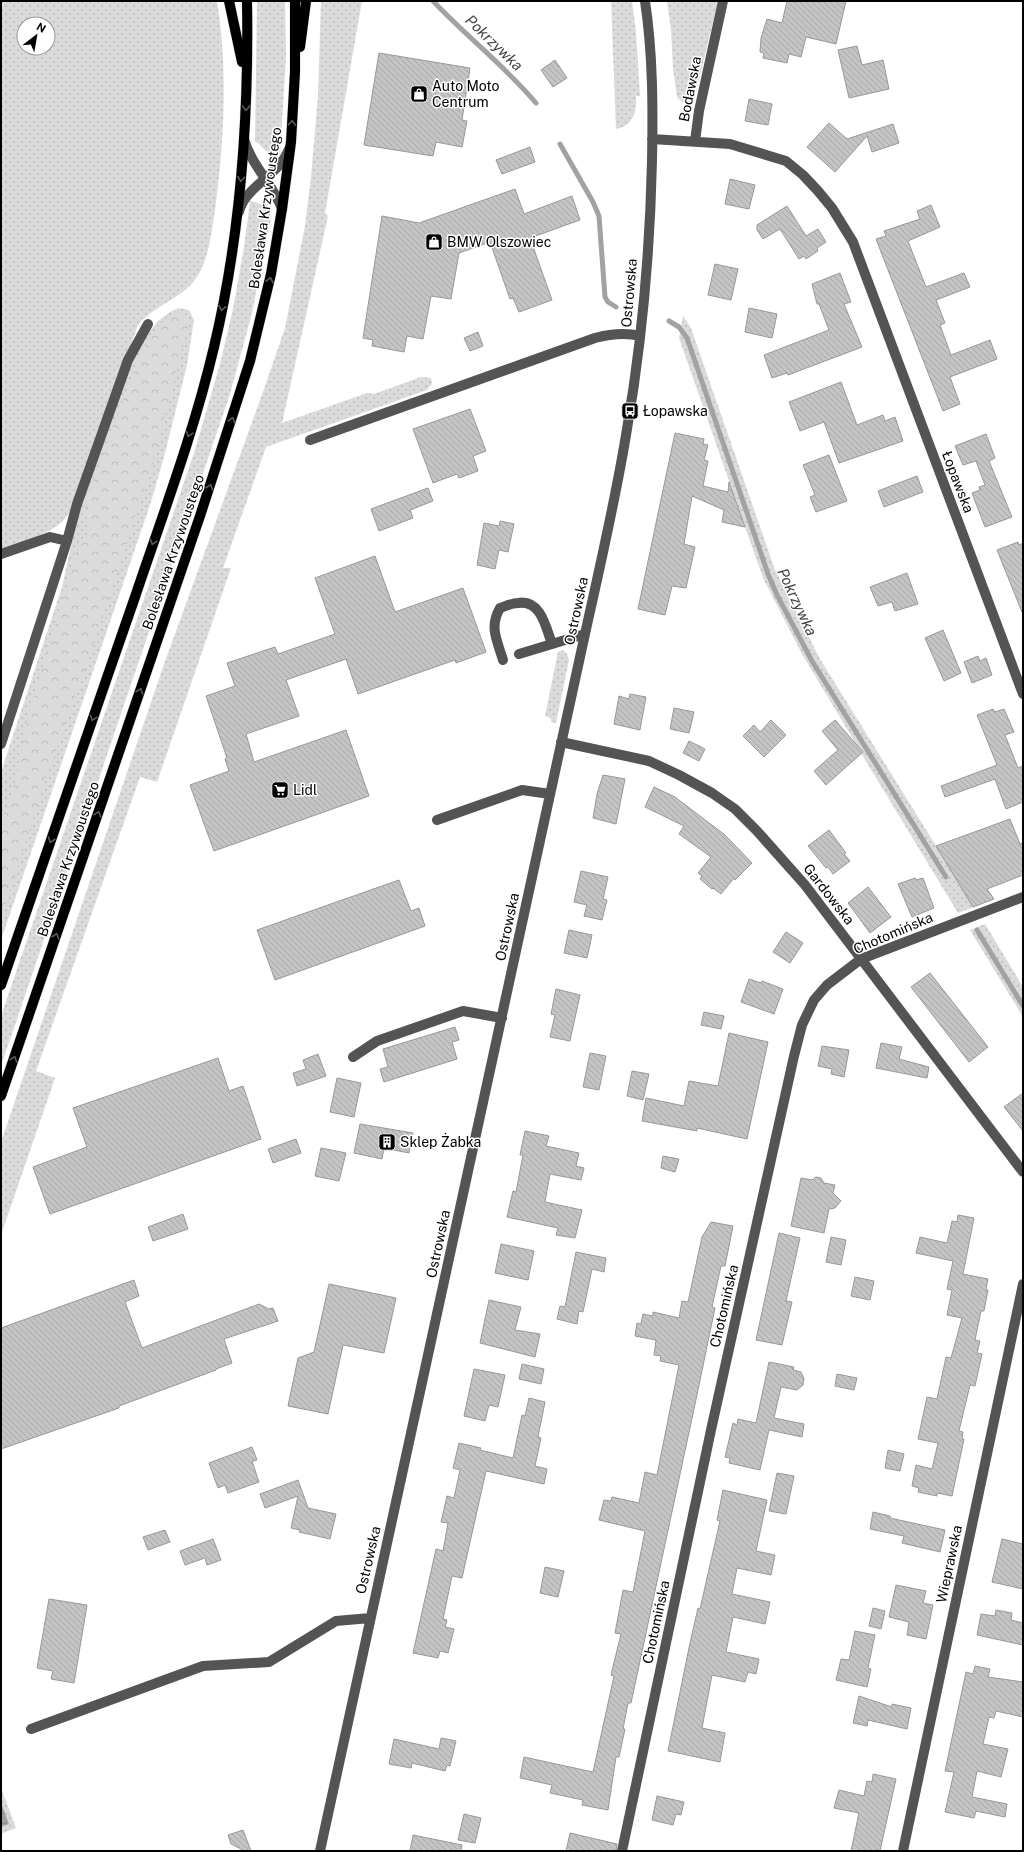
<svg xmlns="http://www.w3.org/2000/svg" width="1024" height="1852" font-family="'Public Sans',sans-serif">
<defs>
<pattern id="grass-dots" width="8" height="8" patternUnits="userSpaceOnUse"><rect width="8" height="8" fill="#dbdbdb"/><path d="M2 2h.1M6 6h.1" fill="none" stroke="#bababa" stroke-width="1.8" stroke-linecap="round"/></pattern>
<pattern id="forest-crowns" width="20" height="18" patternUnits="userSpaceOnUse"><rect width="20" height="18" fill="#dbdbdb"/><path d="M2 6a3 3 0 1 1 6 0M12 15a3 3 0 1 1 6 0" fill="none" stroke="#bababa"/></pattern>
<pattern id="water-waves" width="16" height="10" patternUnits="userSpaceOnUse"><rect width="16" height="10" fill="#a2a2a2"/><path d="M0 5q4-4 8 0t8 0" fill="none" stroke="#8a8a8a"/></pattern>
<pattern id="building-back-hatch" width="6" height="6" patternUnits="userSpaceOnUse"><rect width="6" height="6" fill="#c4c4c4"/><path d="M-1 5l2 2M0 0l6 6M5-1l2 2" fill="none" stroke="#a7a7a7"/></pattern>
</defs>
<rect width="100%" height="100%" fill="#fff"/>
<path fill="url(#grass-dots)" fill-rule="evenodd" d="M1,1H217C228,69 224,142 215,210C211,234 209,260 195,280C183,297 154,306 138,325L75,499C72,507 69,515 63,521C47,536 21,541 1,549ZM24,24H48V48H24Z
M257,1H285L286,57L280,154L268,153L258,143L255,142Z
M321,1H362L325,213L328,216L282,423L367,393L374,394L421,377L431,378L432,384L427,390L266,447L223,568H231L157,782L140,777L36,1071L55,1078L1,1235V1142L163,667L263,392L285,328L305,226L311,177L318,96Z
M611,1H632L636,32L640,96H636C637,111 633,126 616,129Z
M667,1H718L693,104L682,102L677,97L673,69L671,30Z
M250,201C259,202 271,208 271,218L252,313L230,394L1,1066V1016L194,453L220,364L233,309L244,247Z
M179,308L189,310L194,320L187,365L164,457L151,502L1,940V772L62,587L73,537L77,512L125,378L137,351L146,336L158,321L170,312Z
M683,316L691,328L775,570L820,659L974,907L958,913L861,753L863,751L856,744L802,654L763,578L679,338Z
M563,650L567,654L569,660L556,723L551,722V718L545,716L558,652Z
M985,924L1023,987V1017L970,930Z
M1,1788L16,1828L1,1834V1827L9,1824L1,1802Z"/>
<path fill="url(#forest-crowns)" d="M176,313L180,314L187,322L188,327L153,463L86,668L47,776L1,919V818L8,806L17,774L28,715L68,582L74,555L89,533L90,524L83,512L86,501L141,351C150,337 160,319 176,313Z"/>
<path fill="url(#water-waves)" d="M1,1802L9,1824L1,1827Z"/>
<g fill="none" stroke-linecap="round" stroke-linejoin="round">
<path stroke="#a2a2a2" stroke-width="5" d="M433,1C466,36 505,66 536,103
M560,144L593,202L599,216L605,297L608,302L616,307
M669,321L679,327L687,338L768,574L777,595L812,661L946,877
M977,930L1023,1006"/>
</g>
<path fill="url(#building-back-hatch)" stroke="#989898" d="M787,1H846L836,44L806,37L801,57L789,54L787,63L763,58L764,53L760,52L761,38L767,19L782,23Z
M857,46L862,65L883,60L889,89L849,98L838,50Z
M379,53L470,68L462,120L467,121L462,147L436,142L433,156L364,145Z
M555,60L567,78L553,87L541,70Z
M749,99L772,104L768,125L745,121Z
M829,123L847,139L893,124L899,143L872,152L867,136L835,172L807,147Z
M530,147L535,162L502,174L496,160Z
M730,179L755,185L749,209L725,204Z
M515,189L524,214L572,196L580,220L530,238L552,300L519,312L513,298L510,299L490,242L459,253L451,299L431,296L423,339L407,336L404,352L372,346L373,340L363,338L382,216L419,223Z
M931,205L940,227L908,241L926,287L964,273L970,287L936,300L945,323L940,325L951,355L990,340L997,359L950,377L960,404L943,411L876,239L886,236L884,231L920,219L917,211Z
M787,206L806,236L818,229L826,242L817,248L818,251L806,259L804,256L799,259L780,229L763,239L757,230V225Z
M715,264L738,269L731,300L708,295Z
M840,273L851,302L844,304L862,347L788,375L787,373L772,378L764,355L829,330L819,304H817L812,284Z
M749,308L777,314L772,338L745,332Z
M478,332L483,346L470,351L464,338Z
M841,382L857,425L883,415L885,421L895,417L903,441L839,463L824,422L800,431L789,402Z
M470,409L486,451L473,456L478,471L459,478L457,474L433,483L413,429Z
M675,433L704,439L703,444L708,445L704,460L708,461L703,486L728,492L729,482L745,527L722,522L724,510L692,496L684,544L695,547L686,588L672,586L665,615L638,609Z
M986,434L995,458L989,461L1012,517L985,527L972,493L980,490L979,487L985,485L976,461L963,465L955,446Z
M829,455L847,501L816,512L810,497L815,495L803,465Z
M917,476L923,492L884,507L878,491Z
M428,488L433,501L410,510L413,518L379,531L371,509Z
M500,521L514,524L508,552L499,550L495,569L477,565L484,523L499,526Z
M1018,542L1019,545L1023,543V612H1022L997,550Z
M375,556L395,612L463,588L486,652L456,663L455,660L358,694L346,659L286,680L299,716L246,734L254,762L346,730L369,796L214,851L190,785L229,771L225,759L227,758L206,696L235,686L227,663L275,647L278,654L335,634L315,578Z
M907,573L918,604L895,611L892,602L878,606L870,587Z
M943,630L961,673L944,681L925,638Z
M978,656L980,661L986,658L992,675L972,683L964,662Z
M630,694L646,697L640,730L614,724L619,696L629,699Z
M674,708L694,712L689,733L670,729Z
M993,709L995,712L1004,709L1014,732L1005,735L1018,768L1023,766V802L1006,809L995,779L945,797L941,786L997,765L977,715Z
M771,720L786,735L764,757L743,736L754,725L760,732Z
M835,720L863,752L826,785L814,771L838,750L822,731Z
M689,741L705,749L699,761L683,753Z
M603,775L625,779L616,824L593,818L597,794Z
M654,787L675,797L725,835L752,863L735,880L734,878L721,894L713,888L712,889L700,879L702,876L698,873L711,857L679,834L684,826L645,807Z
M1010,819L1020,844L1023,843V875L987,889L994,899L973,907L936,846Z
M829,830L846,853L844,854L850,861L833,874L828,867L826,868L808,846Z
M581,871L608,877L603,899L607,900L602,920L584,916L587,905L574,902Z
M915,878L916,880L923,878L934,908L912,917L898,884Z
M399,880L411,911L419,908L425,926L275,980L257,930Z
M868,887L891,917L870,933L848,903Z
M569,930L592,935L587,958L564,953Z
M786,932L803,943L790,963L773,952Z
M930,973L988,1047L969,1062L911,987Z
M749,979L761,983L762,981L783,989L774,1014L741,1002Z
M556,989L580,995L570,1041L550,1037L555,1015L551,1014Z
M704,1012L724,1016L721,1029L701,1025Z
M455,1027L459,1040L452,1042L457,1059L384,1082L380,1069L388,1067L383,1049Z
M729,1033L768,1042L747,1139L697,1128V1131L642,1121L646,1098L684,1106L689,1081L718,1086Z
M881,1043L902,1047L899,1059L929,1067L927,1078L876,1068Z
M822,1046L849,1050L844,1077L831,1074L832,1069L818,1066Z
M590,1053L606,1056L599,1090L583,1087Z
M318,1054L326,1076L297,1086L293,1073L306,1069L303,1060Z
M218,1058L229,1091L243,1086L261,1139L50,1214L33,1167L87,1147L73,1108Z
M632,1071L649,1074L643,1100L627,1096Z
M337,1078L361,1083L354,1117L330,1112Z
M1023,1093V1131L1004,1107Z
M360,1124L413,1133L409,1153L384,1148L382,1159L354,1153Z
M525,1131L549,1136L546,1146L579,1153L576,1166L584,1168L581,1180L550,1174L545,1202L582,1210L575,1238L556,1235L558,1228L507,1217L513,1191L516,1192L523,1155H520Z
M296,1139L301,1153L273,1163L268,1149Z
M321,1148L346,1153L339,1181L315,1176Z
M663,1156L679,1159L675,1172L661,1168Z
M816,1177L821,1178L824,1183L835,1185L833,1193L841,1201L835,1208L829,1209L824,1233L791,1226L801,1178L812,1180Z
M183,1214L188,1229L153,1241L148,1227Z
M958,1215L974,1218L963,1274L988,1279L986,1290H988L984,1311H981L975,1340L980,1341L977,1353L982,1354L975,1386L970,1385L959,1431L963,1432L962,1439H964L952,1496L937,1493V1496L918,1492L919,1488L912,1486L916,1465L932,1469L938,1443L918,1439L927,1397L937,1399L946,1357L951,1358L962,1318L947,1315L952,1290L947,1289L953,1261L916,1253L920,1237L947,1243L952,1221L957,1222Z
M711,1222L733,1226L725,1266H721L712,1307L715,1308L694,1409L631,1703H628L623,1729H625L619,1757H616L608,1810L582,1805L583,1800L550,1793L552,1785L520,1778L524,1757L593,1772L614,1676L611,1675L621,1634L615,1633L623,1590L633,1592L645,1531L599,1520L604,1500L611,1501L612,1497L639,1503L645,1472L657,1475L679,1365L660,1361L661,1356L654,1355L656,1340L635,1336L637,1323L641,1324L643,1314L653,1316V1312L679,1318L682,1301L688,1302L702,1237Z
M779,1233L800,1238L786,1301L792,1302L782,1345L756,1340Z
M831,1237L846,1240L841,1265L826,1262Z
M501,1244L534,1251L528,1280L495,1273Z
M576,1252L606,1258L604,1272L592,1269L583,1312L579,1311L577,1324L557,1319L560,1306L565,1307Z
M855,1277L874,1281L870,1300L851,1296Z
M134,1280L139,1296L125,1302L142,1348L259,1304L269,1309L273,1308L278,1321L224,1339L232,1363L216,1369V1370L119,1406V1408L1,1449V1328Z
M329,1284L396,1298L384,1353L343,1345L328,1414L288,1406L298,1358L314,1352Z
M489,1300L521,1307L515,1330L540,1334L535,1357L480,1343Z
M769,1362L794,1367L793,1370L801,1372L804,1379L803,1385L797,1390L781,1387L774,1418L804,1424L802,1437L769,1430L760,1470L729,1463L730,1458L725,1457L733,1423L737,1425L738,1419L756,1423Z
M522,1364L544,1369L541,1384L519,1379Z
M474,1369L505,1375L498,1407L489,1405L485,1421L464,1416Z
M837,1374L857,1378L854,1390L835,1386Z
M529,1398L545,1402L538,1437L541,1438L535,1466L547,1469L544,1484L486,1471L462,1578L452,1576L443,1619L447,1620L445,1627L454,1629L448,1653L440,1651L438,1658L413,1653L436,1549L443,1551L448,1523L441,1522L447,1496L454,1498L460,1470L453,1468L459,1443L481,1448L480,1450L513,1458L522,1415L525,1416Z
M252,1447L257,1460L252,1461L259,1482L228,1493L225,1485L218,1488L209,1463Z
M888,1450L904,1454L900,1471L885,1468Z
M777,1473L794,1476L786,1514L769,1511Z
M298,1480L308,1508L336,1514L330,1539L299,1532L300,1530L291,1528L298,1496L265,1508L260,1494Z
M723,1490L767,1500L756,1551L775,1555L771,1575L737,1568L732,1594L770,1602L765,1624L733,1617L726,1652L759,1659L756,1674L748,1672L745,1682L712,1675L702,1728L725,1733L720,1762L668,1751L690,1643L698,1608L700,1609L720,1521L717,1520Z
M873,1512L890,1516V1518L945,1530L940,1552L902,1543L904,1536L870,1529Z
M165,1530L170,1542L148,1550L143,1537Z
M213,1539L221,1560L207,1565L205,1558L185,1565L180,1551Z
M1002,1539L1023,1544V1589L992,1582Z
M545,1567L564,1571L558,1597L540,1593Z
M896,1585L926,1591L923,1603L933,1605L926,1639L907,1635L909,1622L889,1617Z
M49,1599L87,1605L74,1683L51,1679L53,1671L37,1668Z
M873,1608L885,1611L881,1629L869,1626Z
M996,1610L1012,1613L1011,1620L1023,1623V1645L977,1635L981,1614L995,1616Z
M855,1631L875,1635L868,1668L871,1669L867,1687L836,1680L841,1659L849,1660Z
M975,1666L990,1669L988,1677L1023,1682V1717L996,1711L994,1718L989,1717L983,1744L1008,1749L1001,1777L977,1771L972,1797L1007,1804L1005,1817L976,1811L974,1818L945,1812L954,1772L945,1771L966,1672L973,1674Z
M859,1696L892,1707V1704L911,1708L907,1729L868,1720L867,1726L853,1723Z
M441,1738L456,1741L450,1766L447,1765L445,1771L412,1763L411,1768L389,1764L394,1739L439,1749Z
M873,1774L896,1779L880,1851H851L859,1813L834,1808L839,1790L864,1796L867,1781L872,1782Z
M657,1796L684,1802L681,1815L676,1814L673,1825L652,1820Z
M464,1814L481,1818L475,1843L458,1840Z
M243,1830L251,1851H245L231,1844L228,1835Z
M570,1833L617,1844L616,1851H566Z
M413,1835L462,1845L461,1851H410Z"/>
<g fill="none" stroke-linecap="round" stroke-linejoin="round">
<defs>
<path id="major" d="M229,1L242,62
M300,47L306,1
M1,985C46,855 90,726 135,597C163,514 194,432 214,347C241,234 249,118 247,1
M1,1096L200,516L250,361L271,274L282,209L291,142L295,72V1"/>
</defs>
<use href="#major" stroke="#dbdbdb" stroke-width="11"/>
<path stroke="#545454" stroke-width="10" d="M244,139C251,165 273,184 282,209
M652,139L730,144L786,161L803,175L818,191L832,208L853,242L1023,694
M695,141L699,111L723,1
M239,212C245,186 279,176 289,149
M310,440L595,338C610,334 624,332 640,336
M1,554L50,537L67,541
M519,654L585,634
M503,660C497,640 489,627 500,608C506,606 512,603 518,603C541,599 546,628 552,644
M561,742L649,761L679,775L712,793L735,809L757,831L805,885L1023,1172
M1,744L67,541L77,504L128,360L148,324
M437,820L522,790L550,794
M353,1057L377,1041L463,1011L502,1018
M31,1729L203,1666L269,1662L336,1621L370,1618
M320,1851L585,634C600,566 616,498 627,429C642,341 650,251 652,161C653,108 653,54 645,1
M622,1851L711,1430L794,1056L802,1025L814,1000L827,985L861,959L1023,897
M903,1851L1023,1284"/>
<use href="#major" stroke="#000" stroke-width="10"/>
</g>
<defs><path id="oneway-chevron" d="M-2-3.5L2.5 0L-2 3.5" fill="none" stroke-width="1.6" stroke-linecap="round" stroke-linejoin="round"/></defs>
<g stroke="#595959">
<use href="#oneway-chevron" transform="translate(246 108) rotate(92)"/>
<use href="#oneway-chevron" transform="translate(292 123) rotate(-86)"/>
<use href="#oneway-chevron" transform="translate(241 179) rotate(95)"/>
<use href="#oneway-chevron" transform="translate(270 280) rotate(-78)"/>
<use href="#oneway-chevron" transform="translate(222 308) rotate(101)"/>
<use href="#oneway-chevron" transform="translate(232 420) rotate(-72)"/>
<use href="#oneway-chevron" transform="translate(189 434) rotate(108)"/>
<use href="#oneway-chevron" transform="translate(210 487) rotate(-71)"/>
<use href="#oneway-chevron" transform="translate(153 542) rotate(109)"/>
<use href="#oneway-chevron" transform="translate(140 691) rotate(-71)"/>
<use href="#oneway-chevron" transform="translate(93 718) rotate(109)"/>
<use href="#oneway-chevron" transform="translate(98 814) rotate(-71)"/>
<use href="#oneway-chevron" transform="translate(51 840) rotate(109)"/>
<use href="#oneway-chevron" transform="translate(56 936) rotate(-71)"/>
<use href="#oneway-chevron" transform="translate(14 1059) rotate(-71)"/>
</g>
<defs>
<symbol id="shop-square" viewBox="-11 -11 22 22"><rect x="-9" y="-9" width="18" height="18" rx="4" fill="#000" stroke="#fff"/><path d="M-5-2.5h2.3a2.7 3.5 0 0 1 5.4 0H5L5.5 6h-11ZM-1.5-2.5h3a1.5 2.3 0 0 0-3 0Z" fill="#fff"/></symbol>
<symbol id="bus-square" viewBox="-11 -11 22 22"><rect x="-9" y="-9" width="18" height="18" rx="4" fill="#000" stroke="#fff"/><path d="M-5-6H5V4H4V6H2V4H-2V6H-4V4H-5ZM-3.5-4V0h7V-4ZM-3.5 1.2v1.5H-2V1.2ZM2 1.2v1.5H3.5V1.2Z" fill="#fff"/></symbol>
<symbol id="supermarket-square" viewBox="-11 -11 22 22"><rect x="-9" y="-9" width="18" height="18" rx="4" fill="#000" stroke="#fff"/><path d="M-6-5.5h2.5l.6 2H6L4.5 2H-2.5L-4.4-4H-6ZM-1.5 3.2a1.3 1.3 0 1 0 .1 0ZM3 3.2a1.3 1.3 0 1 0 .1 0Z" fill="#fff"/></symbol>
<symbol id="building-square" viewBox="-11 -11 22 22"><rect x="-9" y="-9" width="18" height="18" rx="4" fill="#000" stroke="#fff"/><path d="M-4-6H4V6H1V3H-1V6H-4ZM-2.5-4.3h1.7v1.8h-1.7ZM.8-4.3h1.7v1.8H.8ZM-2.5-1h1.7V.8h-1.7ZM.8-1h1.7V.8H.8Z" fill="#fff"/></symbol>
</defs>
<g fill-rule="evenodd">
<use href="#shop-square" x="409" y="84" width="20" height="20"/>
<use href="#shop-square" x="424" y="232" width="20" height="20"/>
<use href="#bus-square" x="620" y="401" width="20" height="20"/>
<use href="#supermarket-square" x="270" y="780" width="20" height="20"/>
<use href="#building-square" x="377" y="1132" width="20" height="20"/>
</g>
<g text-anchor="middle" stroke-width="3" stroke-linejoin="round" paint-order="stroke">
<g font-size="14" fill="#000" stroke="#fff" text-anchor="start">
<text x="432" y="91">Auto Moto<tspan x="432" dy="16">Centrum</tspan></text>
<text x="447" y="247">BMW Olszowiec</text>
<text x="643" y="416">Łopawska</text>
<text x="293" y="795">Lidl</text>
<text x="400" y="1147">Sklep Żabka</text>
</g>
<g font-size="14" fill="#000" stroke="#fff">
<text transform="translate(690 89) rotate(-79)" y="5">Bodawska</text>
<text transform="translate(265 208) rotate(-82)" y="5">Bolesława Krzywoustego</text>
<text transform="translate(629 293) rotate(-85)" y="5">Ostrowska</text>
<text transform="translate(958 482) rotate(69)" y="5">Łopawska</text>
<text transform="translate(173 552) rotate(-71)" y="5">Bolesława Krzywoustego</text>
<text transform="translate(576 611) rotate(-78)" y="5">Ostrowska</text>
<text transform="translate(68 859) rotate(-71)" y="5">Bolesława Krzywoustego</text>
<text transform="translate(829 894) rotate(52)" y="5">Gardowska</text>
<text transform="translate(507 927) rotate(-78)" y="5">Ostrowska</text>
<text transform="translate(893 933) rotate(-23)" y="5">Chotomińska</text>
<text transform="translate(438 1244) rotate(-78)" y="5">Ostrowska</text>
<text transform="translate(724 1306) rotate(-77)" y="5">Chotomińska</text>
<text transform="translate(368 1560) rotate(-77)" y="5">Ostrowska</text>
<text transform="translate(949 1564) rotate(-78)" y="5">Wieprawska</text>
<text transform="translate(656 1622) rotate(-78)" y="5">Chotomińska</text>
</g>
<g font-size="15" font-style="italic" fill="#434343" stroke="#fff">
<text transform="translate(494 43) rotate(44)" y="5">Pokrzywka</text>
<text transform="translate(797 602) rotate(65)" y="5">Pokrzywka</text>
</g>
</g>
<rect width="1024" height="1852" fill="none" stroke="#000000" stroke-width="4"/>
<g transform="translate(36 36) rotate(31)"><circle r="19" fill="#ffffff" stroke="#999999"/>
<path d="M0-3L7 15L0 10L-7 15Z" fill="#000000"/>
<text y="-6" font-size="11" font-weight="bold" text-anchor="middle" fill="#000000">N</text>
</g>
</svg>
